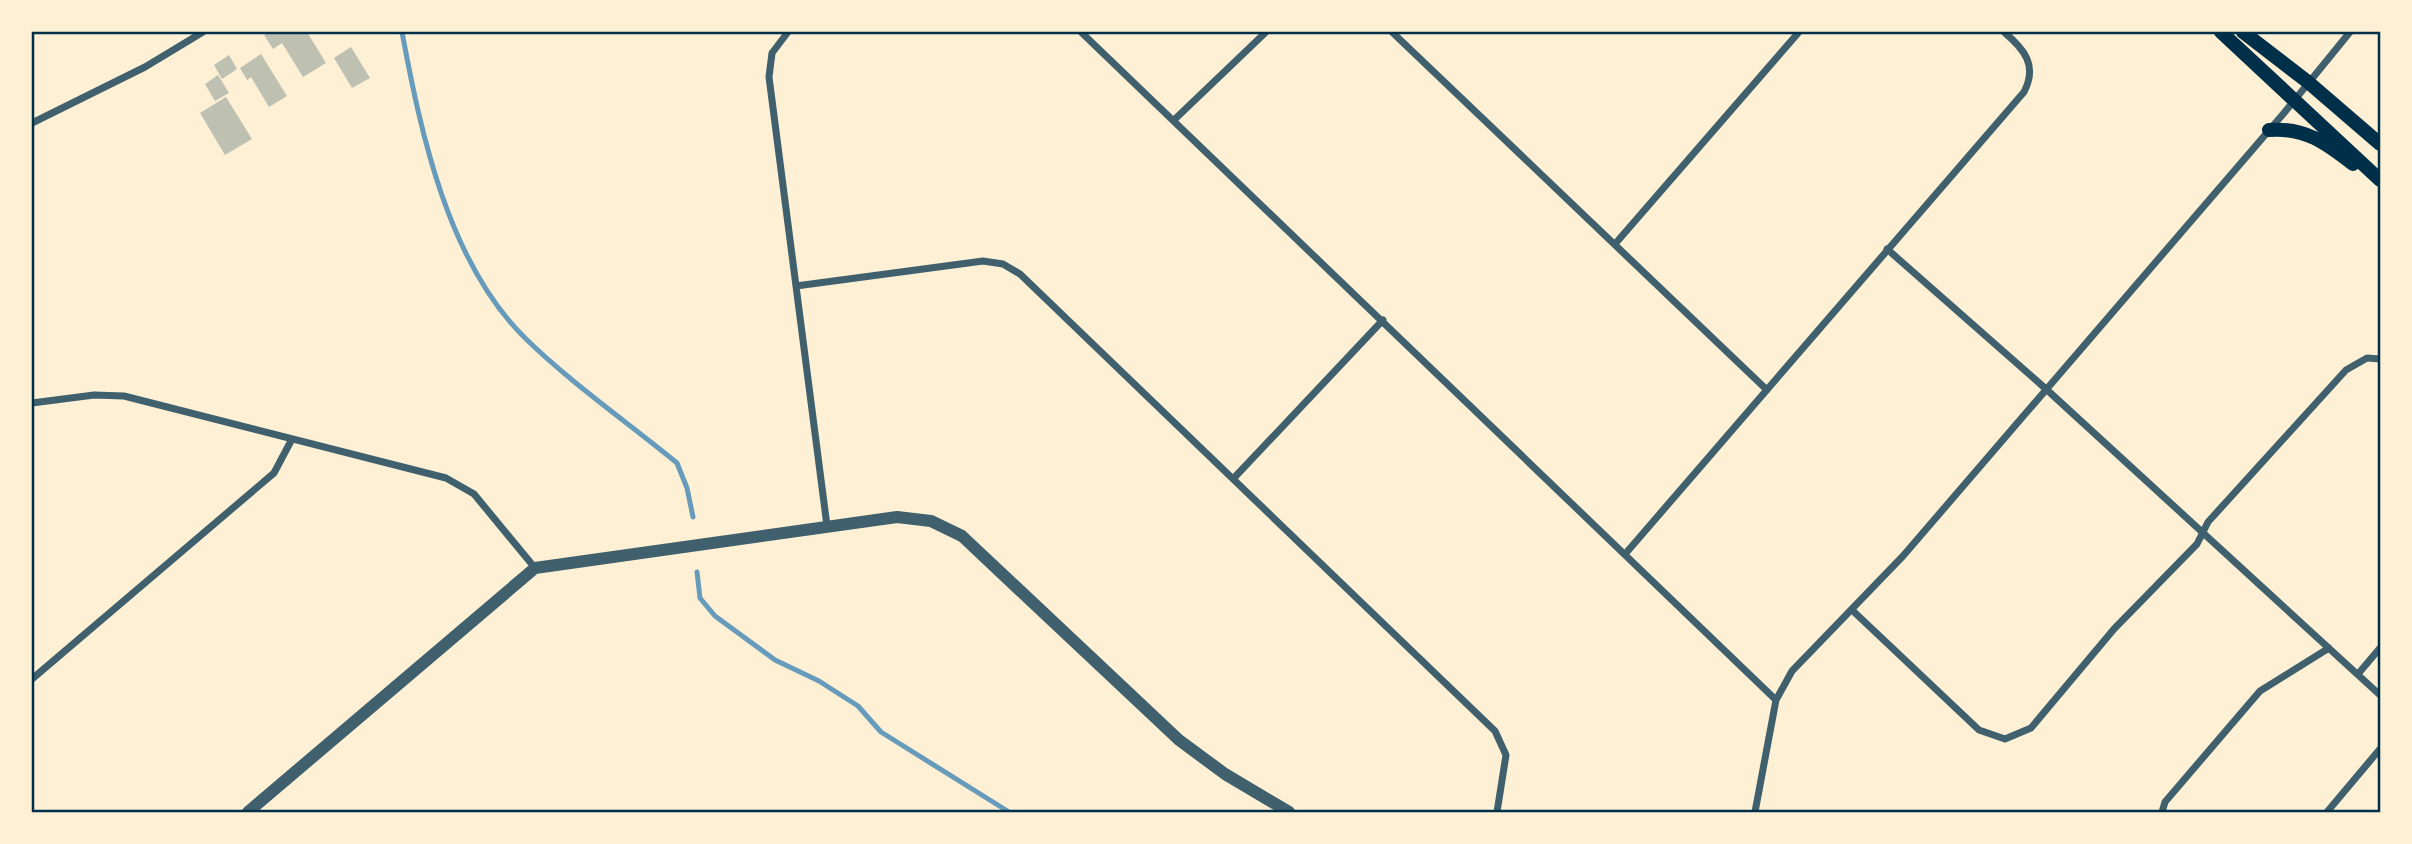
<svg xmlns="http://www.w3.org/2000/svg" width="2412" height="844" font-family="'Exo 2',sans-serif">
<rect width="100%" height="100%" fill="#fdf0d5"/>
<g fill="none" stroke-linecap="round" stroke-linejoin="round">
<path stroke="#669bbc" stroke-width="5" d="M402,32C421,134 448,262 525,338C571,383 627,422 677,463L687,488L693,517
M697,572L700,598L715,616L775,660L819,681L858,706L881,732L1009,812"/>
</g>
<path fill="#bec0b2" d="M270,32H307L326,63L303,77L282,43L273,49L264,35Z
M351,47L370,78L352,88L334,58Z
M261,54L287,96L269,107L251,77L247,80L240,68Z
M229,55L237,69L222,79L214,65Z
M218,75L229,93L215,101L205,84Z
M226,97L252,139L225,155L200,113Z"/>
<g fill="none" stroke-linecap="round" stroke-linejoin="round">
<path stroke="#3f606c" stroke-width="7" d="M788,32L772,53L769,77L827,526
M1081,32L1776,700
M1392,32L1767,390
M1174,120L1266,32
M32,123L145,67L203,32
M1615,244L1799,32
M1887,249L2046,389L2380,695
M796,286L983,261L1003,264L1020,274L1495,731L1506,755L1497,812
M32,403L94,395L124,396L446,478L474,494L535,568
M1233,479L1383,320
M1626,553L2024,92C2038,65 2024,49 2004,32
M1852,610L1979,730L2005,739L2031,728L2114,629L2197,544L2208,522L2346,370L2367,358L2380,359
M2358,674L2380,648
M32,679L274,473L292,439
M1755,812L1776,700L1792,671L1903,556L2284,113L2350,32
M2162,812L2165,802L2260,691L2329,648
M2327,812L2380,749"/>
<path stroke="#3f606c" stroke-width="12" d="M248,812L535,568L897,517L931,521L962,536L1179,740L1225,774L1289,812"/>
<path stroke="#003049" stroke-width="14" d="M2221,32L2380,180
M2243,32L2308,82L2380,144
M2269,130C2305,127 2326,143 2353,164"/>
</g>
<rect width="2412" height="844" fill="none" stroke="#fdf0d5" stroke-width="66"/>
<rect x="33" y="33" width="2346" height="778" fill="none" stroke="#003049" stroke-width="2.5"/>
</svg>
